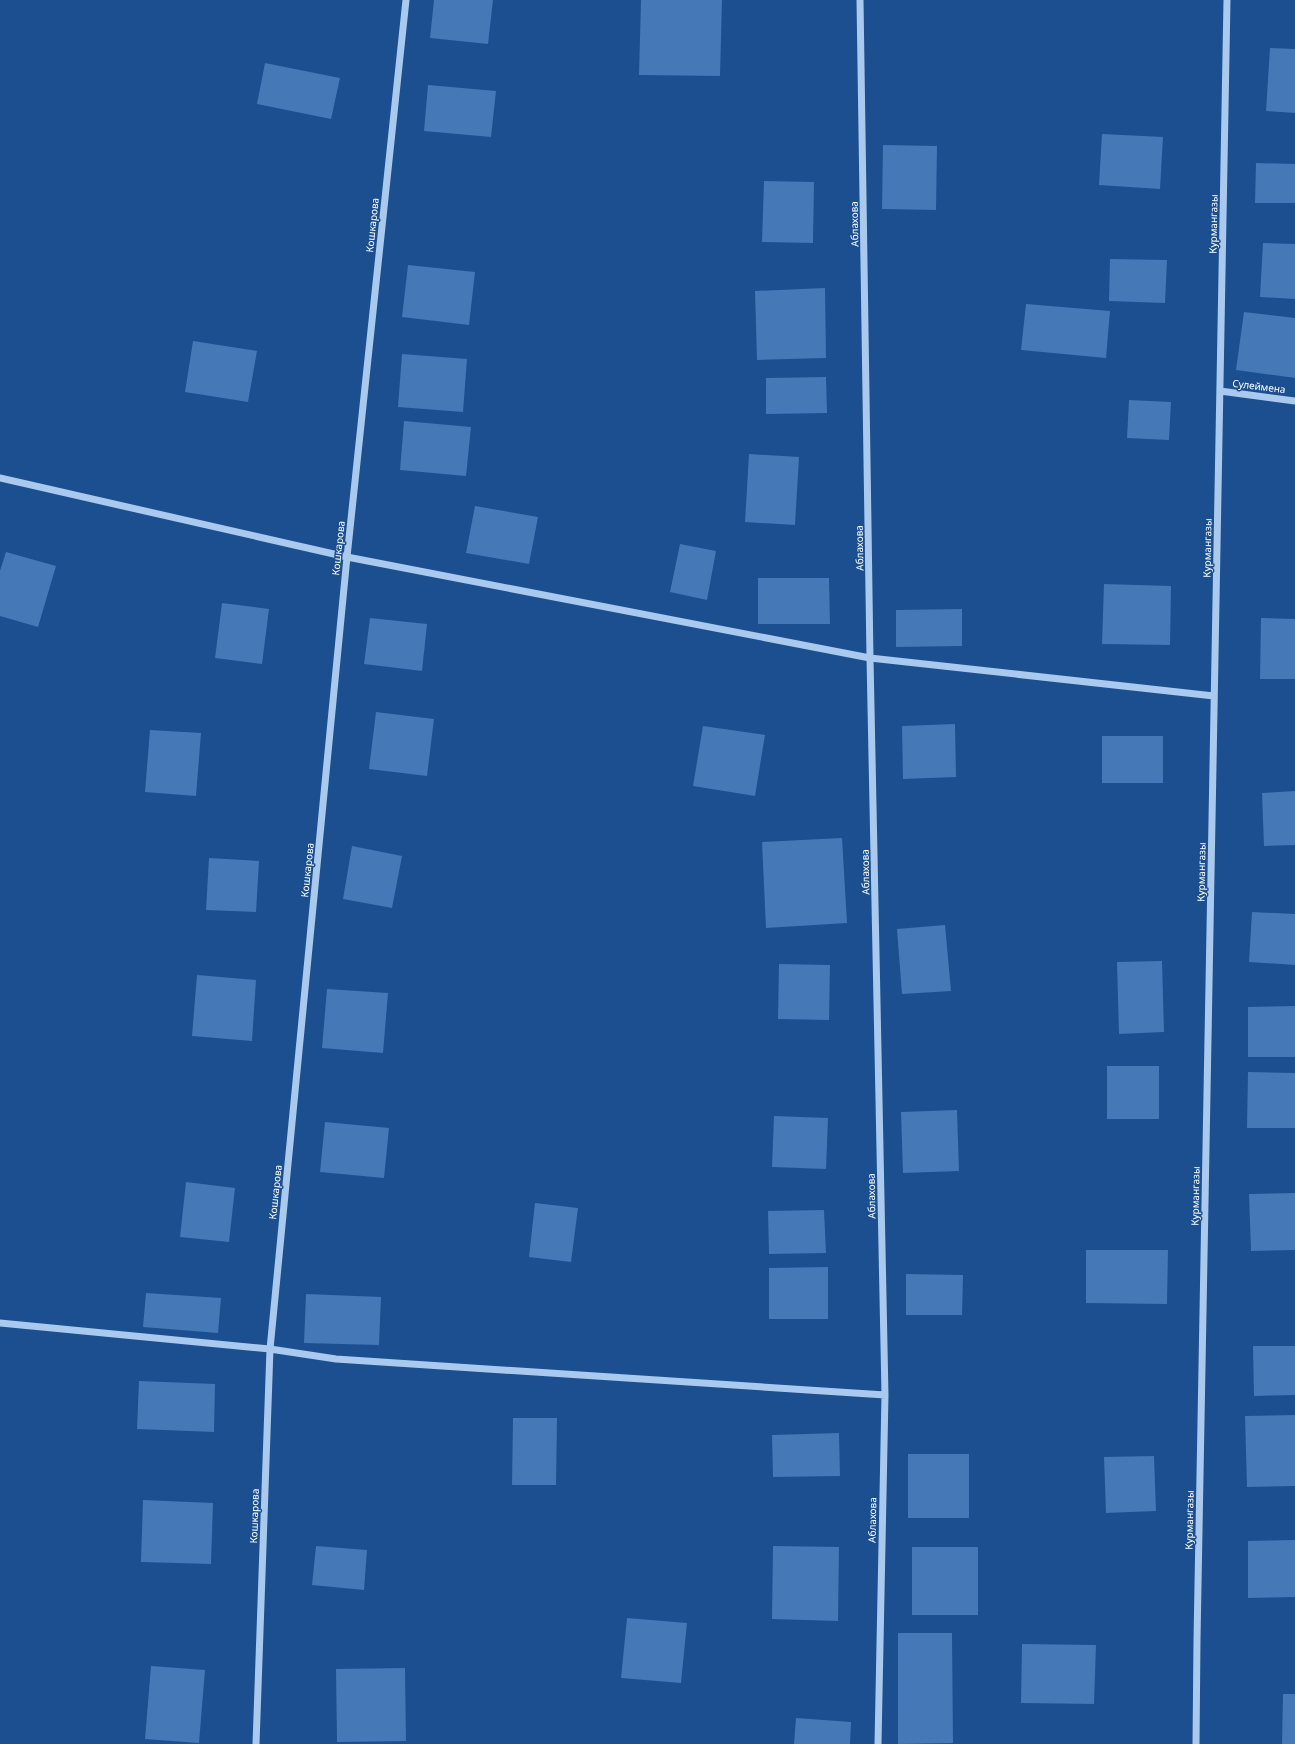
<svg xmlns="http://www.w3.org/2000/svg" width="1295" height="1744" font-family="'Noto Sans',sans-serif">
<rect width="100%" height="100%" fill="#1b4f8f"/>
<path fill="#4478b7" d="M434,0H493L488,44L430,38Z
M641,0H722L720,76L639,75Z
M1270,48L1295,49V113L1266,111Z
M265,63L340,78L331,119L257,104Z
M428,85L496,91L491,137L424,131Z
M1102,134L1163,137L1160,189L1099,185Z
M883,145L937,146L936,210L882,209Z
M1256,163L1295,164V203H1255Z
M764,181L814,182L813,243L762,242Z
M1263,243L1295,244V299L1260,297Z
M1110,259L1167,260L1165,303L1109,301Z
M408,265L475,272L469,325L402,317Z
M825,288L826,358L757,360L755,291Z
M1026,304L1110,311L1106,358L1021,350Z
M1244,312L1295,318V378L1236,370Z
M193,341L257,351L248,402L185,392Z
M402,354L467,359L463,412L398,407Z
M826,377L827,413L766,414V378Z
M1129,400L1171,402L1169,440L1127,438Z
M404,421L471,427L466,476L400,470Z
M749,454L799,457L795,525L745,522Z
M475,506L538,517L529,564L466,553Z
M680,544L716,551L707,600L670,592Z
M6,552L56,566L38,627L0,616V571Z
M758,578H829L830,624H758Z
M1104,584L1171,586L1170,645L1102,644Z
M222,603L269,609L262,664L215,658Z
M962,609V646L896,647V610Z
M370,618L427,624L422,671L364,664Z
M1261,618L1295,619V679H1260Z
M376,712L434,719L427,776L369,769Z
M955,724L956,777L903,779L902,726Z
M703,726L765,735L755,796L693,786Z
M150,730L201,733L196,796L145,792Z
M1102,736H1163V783H1102Z
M1295,791V845L1264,846L1262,793Z
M842,838L847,923L766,928L762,842Z
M352,846L402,856L392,908L343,899Z
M209,858L259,861L256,912L206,910Z
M1252,912L1295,914V965L1249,962Z
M945,925L951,991L902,994L897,929Z
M1162,961L1164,1032L1119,1034L1117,962Z
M779,964L830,965L829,1020L778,1019Z
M197,975L256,980L252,1041L192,1036Z
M327,989L388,993L383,1053L322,1048Z
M1295,1006V1057H1248V1007Z
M1107,1066H1159V1119H1107Z
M1248,1072L1295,1073V1128H1247Z
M957,1110L959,1171L903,1173L901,1112Z
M774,1116L828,1118L826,1169L772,1167Z
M325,1122L389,1128L384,1178L320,1172Z
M186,1182L235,1188L229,1242L180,1237Z
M1295,1193V1250L1251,1251L1249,1194Z
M535,1203L578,1208L571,1262L529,1257Z
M824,1210L826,1253L769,1254L768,1211Z
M1086,1250H1168L1167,1304L1086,1303Z
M828,1267V1319H769V1268Z
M906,1274L963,1275L962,1315H906Z
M146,1293L221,1298L218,1333L143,1327Z
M306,1294L381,1297L379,1345L304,1343Z
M1253,1346H1295V1395L1254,1396Z
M139,1381L215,1384L214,1432L137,1429Z
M1295,1415V1486L1247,1487L1245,1416Z
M513,1418H557L556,1485H512Z
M839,1433L840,1476L773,1477L772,1435Z
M908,1454H969V1518H908Z
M1154,1456L1156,1511L1106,1513L1104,1457Z
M143,1500L213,1503L211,1564L141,1562Z
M1295,1540V1597L1248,1598V1541Z
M316,1546L367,1550L364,1590L312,1585Z
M773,1546L839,1547L838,1621L772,1619Z
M912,1547H978V1615H912Z
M627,1618L687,1623L681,1683L621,1678Z
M898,1633H952L953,1743L898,1744Z
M1022,1644L1096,1645L1094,1704L1021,1703Z
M151,1666L205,1670L199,1743L145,1739Z
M405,1668L406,1741L337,1742L336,1669Z
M1283,1694H1295V1744H1282Z
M796,1718L851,1722L850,1744H794Z"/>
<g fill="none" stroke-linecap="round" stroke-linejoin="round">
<path stroke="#a9c9ee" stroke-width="7" d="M860,0L870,658L885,1395L878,1744
M1220,391L1295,401
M0,478L347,557L870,658L1214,696
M0,1323L270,1349L336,1359L885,1395
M256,1744L270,1349L347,557L406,0
M1196,1744L1197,1640L1227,0"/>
</g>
<g text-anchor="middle" stroke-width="3" stroke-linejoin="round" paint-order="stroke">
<g font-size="10" fill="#fff" stroke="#1b4f8f">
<text transform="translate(854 224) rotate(-91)" y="4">Аблахова</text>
<text transform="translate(1213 224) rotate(-89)" y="4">Курмангазы</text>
<text transform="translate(372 225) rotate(-84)" y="4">Кошкарова</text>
<text transform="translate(1259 386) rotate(7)" y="4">Сулеймена</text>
<text transform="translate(338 548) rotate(-84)" y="4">Кошкарова</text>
<text transform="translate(859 548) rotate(-91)" y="4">Аблахова</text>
<text transform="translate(1207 548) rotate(-89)" y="4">Курмангазы</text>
<text transform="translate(307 870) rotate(-84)" y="4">Кошкарова</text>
<text transform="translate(865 872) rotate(-91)" y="4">Аблахова</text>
<text transform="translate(1201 872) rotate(-89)" y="4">Курмангазы</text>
<text transform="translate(275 1192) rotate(-84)" y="4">Кошкарова</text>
<text transform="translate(871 1196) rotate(-91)" y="4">Аблахова</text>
<text transform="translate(1195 1196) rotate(-89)" y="4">Курмангазы</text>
<text transform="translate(254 1516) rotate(-88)" y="4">Кошкарова</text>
<text transform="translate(872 1520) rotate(-89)" y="4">Аблахова</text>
<text transform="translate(1189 1520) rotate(-89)" y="4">Курмангазы</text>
</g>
</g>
</svg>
